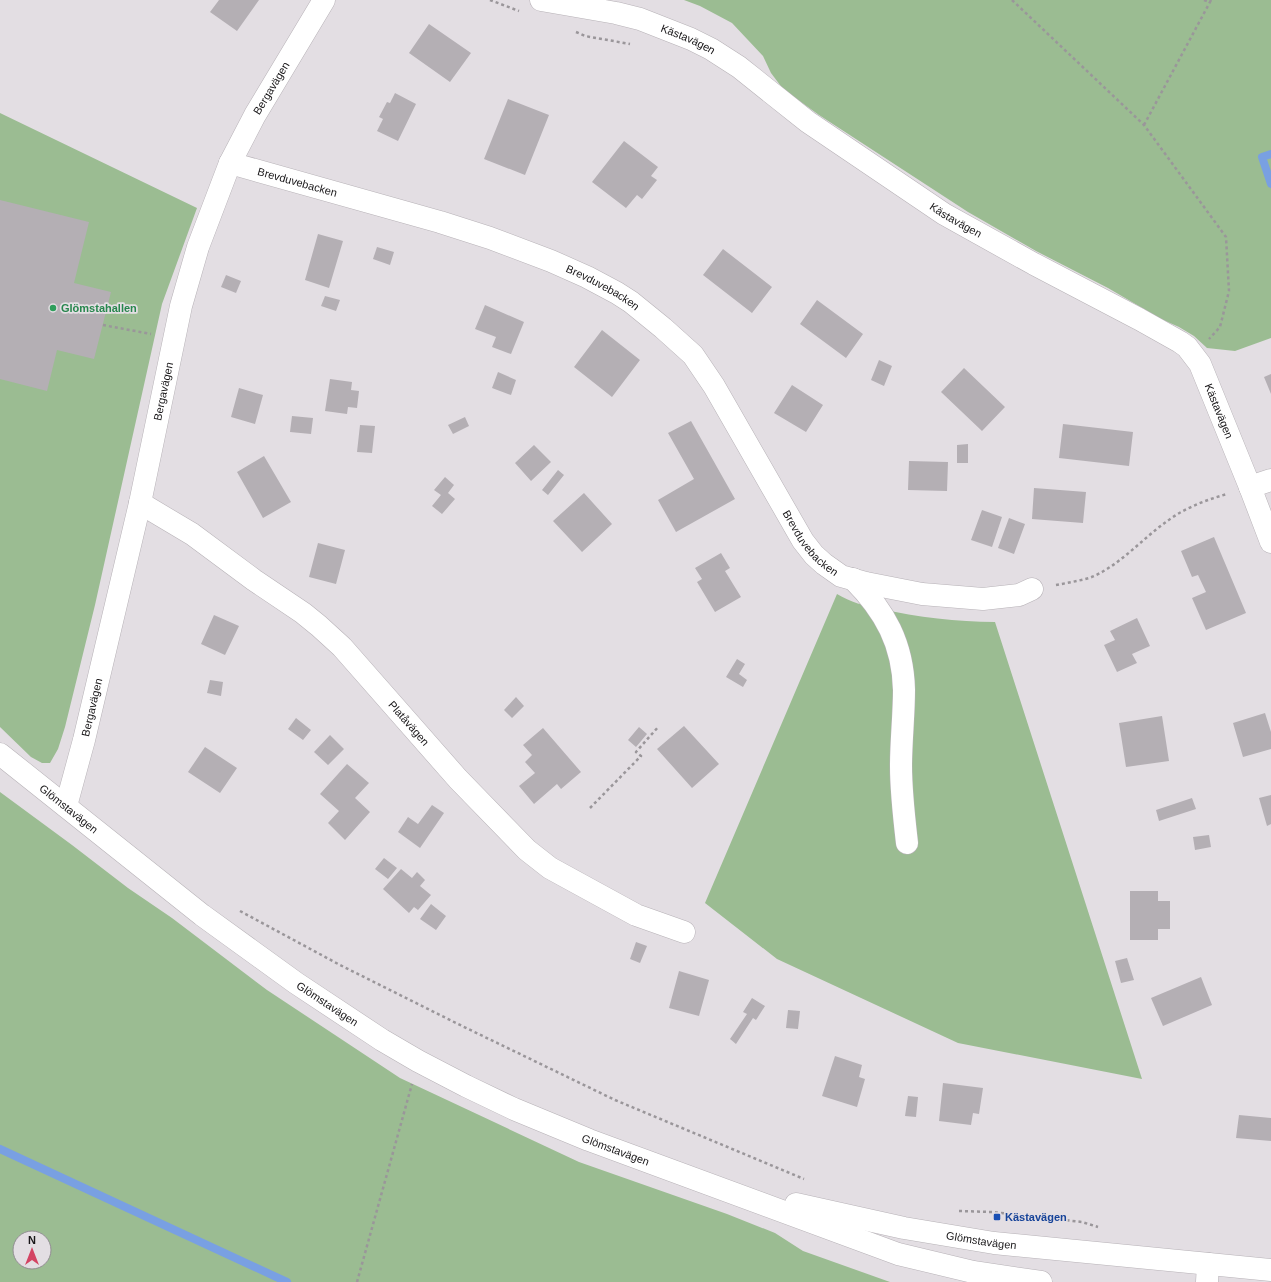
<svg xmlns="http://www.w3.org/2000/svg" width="1271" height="1282" font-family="Arial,sans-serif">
<rect width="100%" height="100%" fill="#e3dee3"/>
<path fill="#9bbc92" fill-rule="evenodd" d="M684,0H1271V338L1235,351L1207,348L1194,336L1179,327L1161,319L1108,288L1036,251L968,212L819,115L783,89L771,73L763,56L732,23L700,6Z
M0,113L197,208L162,304L95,605L65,727L58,749L50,763H42L31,757L0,727Z
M837,594C850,602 865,606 880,609C918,617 957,622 995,622L1142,1079L958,1043L777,959L705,903Z
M0,792L72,845L128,888L172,918L267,990L400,1078L579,1162L727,1214L775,1233L803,1251L890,1282H0ZM20,1238H44V1262H20Z"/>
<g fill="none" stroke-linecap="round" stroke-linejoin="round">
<path stroke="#79a0e2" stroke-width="8" d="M1271,154L1262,157L1271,184
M0,1149L287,1282"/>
</g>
<path fill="#b4afb4" d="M219,0H259L237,31L210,12Z
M429,24L471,53L450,82L409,53Z
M395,93L416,104L398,141L377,131L383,119L379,117L387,102L390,103Z
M508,99L549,115L525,175L484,159Z
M624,141L658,167L651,176L657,180L642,199L637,195L626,208L592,182Z
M0,200L89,222L74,283L111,292L94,359L57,350L47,391L0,379Z
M318,234L343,241L329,288L305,280Z
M377,247L394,252L390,265L373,259Z
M723,249L772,287L752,313L703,275Z
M226,275L241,281L236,293L221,287Z
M325,296L340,300L336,311L321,306Z
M817,300L863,334L846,358L800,324Z
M485,305L524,322L511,354L492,347L496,337L475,329Z
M602,330L640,360L612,397L574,367Z
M879,360L892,366L884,386L871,380Z
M964,368L1005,407L982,431L941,392Z
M498,372L516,380L511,395L492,388Z
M1271,374V394L1264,377Z
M330,379L352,382L351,390L359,391L357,408L348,407L347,414L325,411Z
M792,385L823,405L806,432L774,413Z
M239,388L263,395L255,424L231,417Z
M292,416L313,418L311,434L290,432Z
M465,417L469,426L453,434L448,425Z
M691,421L735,499L676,532L658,500L694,479L668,433Z
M1063,424L1133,432L1129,466L1059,458Z
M360,425L375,426L372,453L357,452Z
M968,444V463H957V445Z
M534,445L551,462L531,481L515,463Z
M264,456L291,502L263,518L237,472Z
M909,461L948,462L947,491L908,490Z
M558,470L564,475L548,495L542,490Z
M445,477L454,485L448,493L455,499L442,514L432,506L441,495L434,490Z
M1034,488L1086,492L1083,523L1032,519Z
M584,493L612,524L582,552L553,521Z
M982,510L1002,517L992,547L971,540Z
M1009,518L1025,524L1014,554L998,548Z
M1214,537L1246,613L1206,630L1192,598L1206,592L1198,575L1192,577L1181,551Z
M318,543L345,550L336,584L309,577Z
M721,553L730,568L725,571L741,597L715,612L697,582L702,579L695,568Z
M214,615L239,626L225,655L201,644Z
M1137,618L1150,646L1132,654L1137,663L1117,672L1104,645L1115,640L1110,631Z
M737,659L745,664L739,674L747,680L743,687L726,677Z
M210,680L223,682L221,696L207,693Z
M516,697L524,706L512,718L504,710Z
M1265,713L1271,732V749L1243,757L1233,723Z
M1162,716L1169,761L1126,767L1119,723Z
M296,718L311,730L303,740L288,729Z
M684,726L719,764L692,788L657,749Z
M639,727L647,734L636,747L628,740Z
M543,728L581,772L561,789L557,784L534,804L519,786L535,773L525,762L532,755L523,745Z
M330,735L344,749L328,765L314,752Z
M205,747L237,768L220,793L188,772Z
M347,764L369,783L355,798L370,812L345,840L328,823L339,811L320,794Z
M1271,795V824L1267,826L1259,798Z
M1192,798L1196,809L1159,821L1156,810Z
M432,805L444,813L420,848L398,832L408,817L418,824Z
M1209,835L1211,847L1195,850L1193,837Z
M384,858L397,868L388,879L375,869Z
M401,869L412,878L417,872L425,880L420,886L431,895L418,910L414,907L409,913L383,889Z
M1130,891H1158V901H1170V929H1158V940H1130Z
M431,904L446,916L436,930L420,919Z
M636,942L647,946L640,963L630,959Z
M1127,958L1134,980L1121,983L1115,961Z
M679,971L709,980L699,1016L669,1008Z
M1201,977L1212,1005L1163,1026L1151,998Z
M752,998L765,1006L756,1020L753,1018L736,1044L730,1039L747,1014L743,1012Z
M788,1010L800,1011L798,1029L786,1028Z
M835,1056L862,1065L859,1077L865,1079L857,1107L822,1096Z
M943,1083L983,1088L979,1114L973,1113L971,1125L939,1121Z
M908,1096L918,1097L916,1117L905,1116Z
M1239,1115L1271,1118V1141L1236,1138Z"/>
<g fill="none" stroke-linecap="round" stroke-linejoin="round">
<defs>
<g id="minor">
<path id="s1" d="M541,0L616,13L640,19L691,39L711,49L739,67L808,122L944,214L1034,264L1139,319L1180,342L1187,347L1200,364L1250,487L1271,542"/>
<path id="s2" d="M230,163L440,222L490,238L551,261L587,277L617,293L631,302L663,328L693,355L714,386L803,541L814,555L824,564L841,576L866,583L922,594L983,599L1019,595L1032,589"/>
<path d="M1250,487L1271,480"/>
<path id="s3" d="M140,503L192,534L254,580L303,613L319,626L342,647L458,779L527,850L550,868L636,915L684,932"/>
<path d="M853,579C885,611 903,644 904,690C904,715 901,741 901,766C901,792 904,817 907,843"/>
<path id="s4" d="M66,806L84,740L140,503L181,306L198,247L230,163L255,115L324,0"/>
</g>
<path id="tertiary" d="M1207,1282L1208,1264"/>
<g id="secondary">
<path id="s5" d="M0,754L202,915L296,983L382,1040L418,1061L466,1086L514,1109L589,1140L898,1254L973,1272L1041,1282"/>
<path id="s6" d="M796,1204L904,1228L994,1243L1271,1270"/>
</g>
</defs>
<use href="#minor" stroke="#b7b2b7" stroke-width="23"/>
<use href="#tertiary" stroke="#b7b2b7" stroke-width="23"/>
<use href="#secondary" stroke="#b7b2b7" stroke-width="23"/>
<path stroke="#9a969a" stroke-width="2.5" stroke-dasharray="3 3" stroke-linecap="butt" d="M490,0L519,11
M1012,0L1144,125L1226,237L1229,291L1220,327L1209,339
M1204,0L1210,2L1211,0
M576,32L585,36L630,44
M1144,125L1210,2
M103,325L151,334
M1056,585C1067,583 1078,581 1089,578C1117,568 1142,539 1166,522C1184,508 1206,500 1227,494
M590,808L641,756L636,752L659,726
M240,911L340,965L458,1024L615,1100L804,1179
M959,1211L992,1212L1082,1222L1098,1227
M357,1282L412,1084"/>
<use href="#minor" stroke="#fff" stroke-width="22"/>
<use href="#tertiary" stroke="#fff" stroke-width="22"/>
<use href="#secondary" stroke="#fff" stroke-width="22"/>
</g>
<circle fill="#2e9e5b" stroke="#e3dee3" stroke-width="1.5" cx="53" cy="308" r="4"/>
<rect fill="#1a4fb4" stroke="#e3dee3" stroke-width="1.5" x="993" y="1213" width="8" height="8" rx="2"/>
<g text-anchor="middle" stroke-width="3.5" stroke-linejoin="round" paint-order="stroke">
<g font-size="11" fill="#181618" stroke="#e3dee3">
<text dy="4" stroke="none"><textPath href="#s1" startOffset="153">Kästavägen</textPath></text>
<text dy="4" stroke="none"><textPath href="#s4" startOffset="750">Bergavägen</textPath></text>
<text dy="4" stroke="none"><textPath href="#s2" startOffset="70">Brevduvebacken</textPath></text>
<text dy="4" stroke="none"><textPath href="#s1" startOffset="477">Kästavägen</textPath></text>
<text dy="4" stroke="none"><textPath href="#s2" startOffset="394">Brevduvebacken</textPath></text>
<text dy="4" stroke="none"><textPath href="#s4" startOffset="426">Bergavägen</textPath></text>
<text dy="4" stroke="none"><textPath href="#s1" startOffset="813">Kästavägen</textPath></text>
<text dy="4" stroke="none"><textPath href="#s2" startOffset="730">Brevduvebacken</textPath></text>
<text dy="4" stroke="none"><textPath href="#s4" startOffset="102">Bergavägen</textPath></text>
<text dy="4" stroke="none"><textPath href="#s3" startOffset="350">Platåvägen</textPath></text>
<text dy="4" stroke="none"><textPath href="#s5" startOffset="88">Glömstavägen</textPath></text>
<text dy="4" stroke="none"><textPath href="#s5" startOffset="412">Glömstavägen</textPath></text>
<text dy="4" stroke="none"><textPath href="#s5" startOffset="736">Glömstavägen</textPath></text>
<text dy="4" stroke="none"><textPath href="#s6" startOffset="189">Glömstavägen</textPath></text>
</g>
<g font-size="11" font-weight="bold" fill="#27864d" stroke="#e3dee3" text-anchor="start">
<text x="61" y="312">Glömstahallen</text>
</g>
<g font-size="11" font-weight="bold" fill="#164399" stroke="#e3dee3" text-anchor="start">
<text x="1005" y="1221">Kästavägen</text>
</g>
</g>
<g transform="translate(32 1250)"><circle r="19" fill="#e3dee3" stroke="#928e92"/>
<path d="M0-3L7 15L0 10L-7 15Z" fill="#d34363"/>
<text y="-6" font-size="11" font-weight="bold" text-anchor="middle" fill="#181618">N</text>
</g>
</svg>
